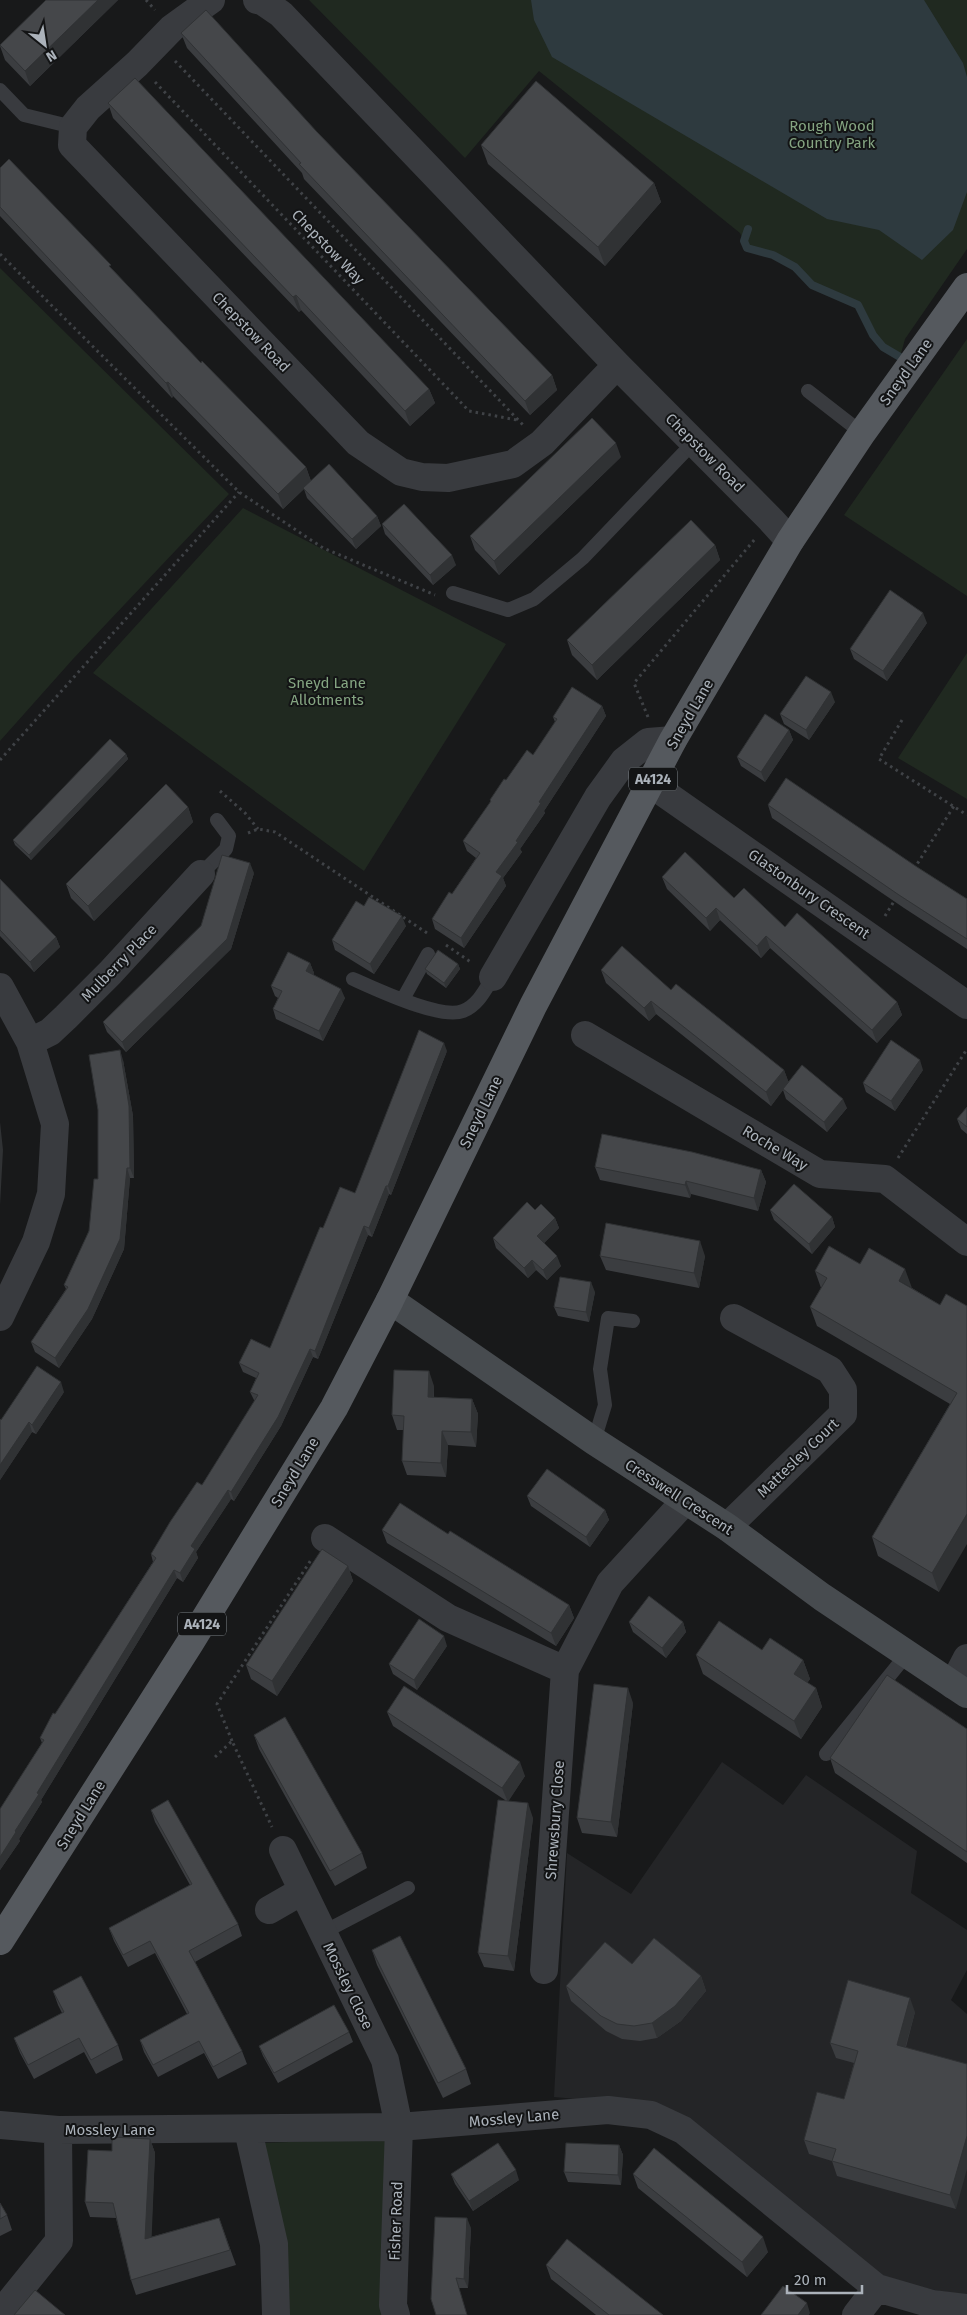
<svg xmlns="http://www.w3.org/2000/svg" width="967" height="2315" font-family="'Fira Sans',sans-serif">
<rect width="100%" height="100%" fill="#18191a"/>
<path fill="#242527" d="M722,1762L783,1805L806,1775L917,1851L911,1893L967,1930V1970L951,2000L967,2014V2295L939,2291L877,2277L654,2106L554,2097L567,1853L631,1894Z"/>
<path fill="#202920" d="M309,0H967V249L905,339L900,357L883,347L873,335L858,305L812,285L795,267L773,255L747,248L740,233L539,71L465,158Z
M0,268L229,494L73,659L0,741Z
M967,339V596L844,515Z
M243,508L506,644L364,871L93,673Z
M967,653V799L898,758Z
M385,2138L383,2315H288L264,2143Z"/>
<path fill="#2e3a3f" d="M531,0H924L963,63L967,77V192L953,230L922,260L879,230L827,219L552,57L534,20Z"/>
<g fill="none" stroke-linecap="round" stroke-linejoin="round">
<path stroke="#2e3a3f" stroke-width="8" d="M748,229L744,241L747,248L773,255L795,267L812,285L858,305L873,335L883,347L900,357"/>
<path stroke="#3f4246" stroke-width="3" stroke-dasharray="2.5 4" stroke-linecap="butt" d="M146,0L155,10
M175,61L523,425
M155,82L469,411L517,420
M0,254L239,492L323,548L435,595
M648,717L634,683L755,539
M902,720L879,759L967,815
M0,760L239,492
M220,791L245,813L258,829
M248,833L258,829L275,832L430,935
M914,869L954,806
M885,916L896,898
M446,945L472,963
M898,1158L967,1049
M232,1741L217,1704L311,1560
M215,1757L232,1741L272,1827"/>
<path stroke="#393b3f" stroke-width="14" d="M0,90L24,115L73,127
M808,391L862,433
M453,593L508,610L534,599L583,558L694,442
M201,874L226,849L229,836L217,820
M353,979C375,989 441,1020 463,1011C478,1005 485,990 493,977
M403,999L428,954
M594,1441L605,1405L600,1369L608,1318L633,1321
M826,1754L907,1654
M322,1933L408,1888"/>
<path stroke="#393b3f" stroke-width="28" d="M211,0L172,28L137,64L88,108L73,127L72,145L358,443L401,472L422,477L448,478L513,464L542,443L617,365
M257,0L262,1L281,14L617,365L771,520L790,541
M651,784L967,1005
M493,977L598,797L624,761L648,742L673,740
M0,987L30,1042L55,1124L51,1194L36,1242L0,1317
M585,1035L820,1174L885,1179L967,1242
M30,1042L50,1032L66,1017L110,973L201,874
M727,1527L843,1414V1390L830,1370L734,1318
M325,1538L448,1618L565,1670
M953,1685L967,1658
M283,1850L385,2060L399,2127L393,2305L396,2315
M269,1910L302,1891
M544,1970L565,1670L610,1583L685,1501
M0,2125L58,2130L399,2127L608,2110L651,2115L683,2130L877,2288L932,2304L967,2308
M248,2130L274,2244L276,2315
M0,2314L59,2241L58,2130
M856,2315L877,2288"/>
<path stroke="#474b4f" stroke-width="28" d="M390,1300L594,1441L727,1527L822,1597L967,1694"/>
<path stroke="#55595e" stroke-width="28" d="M0,1941L190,1643L334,1408L390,1300L533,1006L673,740L790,541L862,433L967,287"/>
</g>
<path fill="#3b3d40" d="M46,0H118L30,86L5,60L0,46Z
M181,33L317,132L552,375L557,390L530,415L304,179L302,173L187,48Z
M108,103L429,389L435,403L410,426L301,310L299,312L113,118Z
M481,145L654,183L661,202L605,266L488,164Z
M0,168L113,270L201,363L306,467L311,481L377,516L381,526L356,549L307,498L304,489L283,509L173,396L172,398L0,216Z
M621,457L499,575L475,550L470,536Z
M382,524L456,565L433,585L385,534Z
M715,545L720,560L597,680L572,655L567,640Z
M927,623L887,681L854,659L850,649Z
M835,702L809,740L784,724L780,714Z
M602,706L606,716L544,811L545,813L520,849L522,852L503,878L506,886L464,948L435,929L432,919L452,894L476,858L467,851L463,841L490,803V800L506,780L533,755L555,722L553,717Z
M789,730L793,740L765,782L741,766L737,757Z
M126,754L128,759L31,860L15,845L13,840Z
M768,805L917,867L967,899V949L904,908L772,818Z
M188,807L193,822L94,921L71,898L66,884Z
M254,873L231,949L126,1052L107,1032L103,1022Z
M662,877L734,898L785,927L897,1002L902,1015L877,1043L770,948L761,958L720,920L710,931L667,889Z
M0,879L56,937L60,947L34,972L0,936Z
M364,906L406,926L374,974L335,950L332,940Z
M310,963L314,973L313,974L345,998L323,1041L276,1019L273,1009L278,998L275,996L271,986Z
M458,964L460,969L446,988L427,974L425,969Z
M601,970L784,1070L788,1081L847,1108L827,1132L786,1099L783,1090L771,1106L656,1014L649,1021L606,983Z
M447,1051L391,1195L389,1194L372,1237L368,1235L318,1359L313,1357L281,1426L234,1501L231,1499L196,1552L198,1558L183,1582L177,1578L41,1800L42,1802L19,1839L20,1841L0,1870V1809L42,1743L40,1738L153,1562L151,1554L202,1485L255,1401L254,1400L250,1392L256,1378L243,1372L239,1363L270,1348L323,1228L355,1193Z
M123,1060L133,1116L134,1178H130L124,1249L92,1319L59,1368L35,1352L31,1342L66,1289L64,1285L89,1231L98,1179Z
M923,1070L895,1111L866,1092L863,1083Z
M967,1107V1134L961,1129L957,1119Z
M595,1167L761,1170L766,1182L758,1211L691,1194L690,1198L600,1180Z
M535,1210L555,1218L559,1228L544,1243L561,1266L547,1280L536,1270L528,1278L496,1248L493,1238Z
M770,1210L832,1217L835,1227L812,1254L774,1220Z
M600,1256H705L699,1288L606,1270Z
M860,1264L912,1288L940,1305L967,1306L939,1592L878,1556L872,1537L950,1404L817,1326L810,1307L821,1288L815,1271Z
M595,1292L589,1322L558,1316L554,1307Z
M434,1386V1397L472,1399L478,1414L476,1447L448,1445L446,1477L407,1475L402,1461L404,1430H397L392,1415Z
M64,1392L36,1434L32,1432L0,1480V1419L1,1420Z
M527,1496L605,1510L609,1520L590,1547L531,1506Z
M382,1530L448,1534L569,1605L574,1618L556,1646L387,1543Z
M348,1566L353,1581L277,1696L251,1679L246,1665Z
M629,1622H683L686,1632L666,1658L633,1632Z
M447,1646L417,1690L393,1674L389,1664Z
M762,1650L803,1660L810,1679L807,1683L816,1688L822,1707L801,1739L703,1674L696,1655Z
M633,1703L617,1837L582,1833L577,1818Z
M387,1712L525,1776L508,1801L533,1818L514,1971L484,1967L478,1953L505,1800L393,1726Z
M967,1729V1863L835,1773L830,1758Z
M254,1735L362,1853L367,1868L335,1886L259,1749Z
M151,1810L238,1924L242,1936L195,1962L242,2051L247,2064L218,2079L204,2053L158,2077L144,2052L140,2040L187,2014L155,1953L128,1967L114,1941L109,1928L190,1885L155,1822Z
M372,1950L466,2069L471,2084L443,2098L377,1965Z
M632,1964L701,1976L706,1991L681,2021L657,2038L640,2041L622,2039L606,2031L571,2001L566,1986Z
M53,1991L118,2045L123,2060L96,2074L84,2052L34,2079L20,2053L14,2038L62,2013L58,2005Z
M915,2012L906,2047L956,2209L837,2176L832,2161L809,2154L804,2140L844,2099L854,2063L836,2058L830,2043Z
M349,2032L353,2042L278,2083L263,2056L259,2046Z
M150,2139L155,2153L151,2237L219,2218L236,2265L136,2295L131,2280L116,2218L90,2217L85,2202L112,2151Z
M619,2145L623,2155L621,2185L568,2182L564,2172Z
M451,2174L519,2180L473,2211L455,2184Z
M633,2174L768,2252L747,2277L638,2188Z
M0,2203L7,2215L12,2230L0,2236Z
M471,2228L468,2288H459L436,2315Z
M546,2265L663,2315H596L551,2279Z"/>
<path fill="#303234" d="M98,0H118L30,86L25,71Z
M654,183L661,202L605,266L598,247Z
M296,295L301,310L299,312L293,297Z
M552,375L557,390L530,415L525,401Z
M168,382L173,396L172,398L166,383Z
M429,389L435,403L410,426L405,411Z
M616,443L621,457L499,575L494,561Z
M306,467L311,482L283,509L278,494Z
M377,516L381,526L356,549L352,539Z
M715,545L720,560L597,680L592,665Z
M452,555L456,565L433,585L430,575Z
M923,613L927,623L887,681L883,671Z
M831,692L835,702L809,740L806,730Z
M602,706L606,716L544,811L545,813L520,849L522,852L503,878L506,886L464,948L461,938L496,872L539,802Z
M789,730L793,740L765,782L761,772Z
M126,754L128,759L31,860L29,855Z
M188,807L193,822L94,921L88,906Z
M250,863L254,873L231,949L126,1052L122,1042Z
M716,908L720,920L710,931L706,918Z
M402,916L406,926L374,974L370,964Z
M766,936L770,948L761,958L757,946Z
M56,937L60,947L34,972L30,962Z
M310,963L314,973L310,981L306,971Z
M458,964L460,969L446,988L444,983Z
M341,989L345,998L323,1041L319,1031Z
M651,1001L656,1014L649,1021L644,1008Z
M897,1002L902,1015L877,1043L872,1030Z
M444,1043L447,1051L391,1195L388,1186Z
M120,1050L123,1060L133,1116L134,1178L130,1168Z
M920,1060L923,1070L895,1111L891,1101Z
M784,1070L789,1083L783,1089V1090L771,1106L766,1092Z
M843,1099L847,1108L827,1132L824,1122Z
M0,1122L3,1150L0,1205Z
M127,1168L130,1178L124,1249L92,1319L59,1368L55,1358Z
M761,1170L766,1182L758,1211L754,1198Z
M686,1181L691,1194L690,1198L685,1185Z
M386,1186L389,1194L372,1237L369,1228Z
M832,1217L835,1227L812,1254L809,1244Z
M555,1218L559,1228L541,1246L537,1236Z
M364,1226L368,1235L318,1359L315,1351Z
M700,1241L705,1256L699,1288L694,1273Z
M557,1256L561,1266L547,1280L543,1270Z
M532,1260L536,1270L528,1278L524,1268Z
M905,1269L912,1288L899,1281Z
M591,1282L595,1292L589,1322L586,1312Z
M310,1349L313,1357L281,1426L234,1501L231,1492Z
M429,1371L434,1386L433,1412L428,1397Z
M61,1382L64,1392L36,1434L32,1425Z
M472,1399L478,1414L476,1447L471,1432Z
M29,1422L32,1432L0,1480V1465Z
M442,1431L448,1445L446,1477L441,1463Z
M228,1490L231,1499L196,1552L198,1558L183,1582L180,1573L191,1546Z
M605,1510L609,1520L590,1547L586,1537Z
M967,1514V1544L939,1592L932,1573Z
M348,1566L353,1581L277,1696L272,1681Z
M174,1570L177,1578L41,1800L42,1802L19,1839L20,1841L0,1870V1857L37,1793Z
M569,1605L574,1618L556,1646L551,1633Z
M683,1622L686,1632L666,1658L662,1648Z
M444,1636L447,1646L417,1690L414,1680Z
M803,1660L810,1679L801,1692L794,1674Z
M628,1688L633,1703L617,1837L611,1822Z
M816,1688L822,1707L801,1739L794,1721Z
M520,1762L525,1776L508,1802L502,1788Z
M528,1803L533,1818L514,1971L508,1956Z
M701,1976L706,1991L681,2021L657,2038L652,2023Z
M910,1998L915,2012L902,2059L897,2045Z
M967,2136V2169L956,2209L950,2195Z
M150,2139L155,2153L151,2253L145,2239Z
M619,2145L623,2155L621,2185L618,2175Z
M516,2170L519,2180L473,2211L469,2201Z
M467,2218L471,2228L468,2288L464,2279Z
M763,2237L768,2252L747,2277L742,2262Z
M807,2303L810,2313L809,2315H798Z"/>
<path fill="#45474a" stroke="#303234" d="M46,0H98L25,71L0,45Z
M206,10L317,132L552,375L525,401L299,164L301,163L181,33Z
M135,78L429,389L405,411L296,295L293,297L108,103Z
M536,81L654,183L598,247L481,145Z
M9,159L111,265L109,266L201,363L202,361L306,467L278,494L168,382L166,383L0,207V168Z
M592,418L616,443L494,561L470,536Z
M329,464L377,516L352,539L303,488Z
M404,504L452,555L430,575L382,524Z
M691,520L715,545L592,665L567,640Z
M890,590L923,613L883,671L850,649Z
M806,676L831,692L806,730L780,714Z
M572,687L602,706L539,802L541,803L516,841L518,842L496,872L502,876L461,938L432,919L449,892L452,894L480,853L463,841L491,801L490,800L504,779L506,780L527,750L533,755L557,719L553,717Z
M765,714L789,730L761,772L737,757Z
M110,739L126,754L29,855L13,840Z
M786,778L917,867L967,899V939L899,895L768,805Z
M166,784L188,807L88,906L66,884Z
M685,852L734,898L744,888L785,927L797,913L897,1002L872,1030L766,936L757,946L716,908L706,918L662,877Z
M222,855L250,863L227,939L122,1042L103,1022L201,926Z
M0,879L56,937L30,962L0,930Z
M369,897L402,916L370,964L332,940L356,901L364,906Z
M622,946L671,990L676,984L784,1070L766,1092L651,1001L644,1008L601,970Z
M438,950L458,964L444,983L425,969Z
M288,952L310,963L306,971L341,989L319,1031L273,1009L282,991L271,986Z
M419,1030L444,1043L388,1186H386L369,1228L364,1226L315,1351L310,1349L278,1417L231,1492L228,1490L191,1546L195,1549L180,1573L174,1570L37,1793L39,1794L15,1831L16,1832L0,1857V1809L44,1740L40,1738L53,1713L55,1714L156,1558L151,1554L170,1522L197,1482L202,1485L258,1395L250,1392L259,1373L239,1363L251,1339L270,1348L320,1227L323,1228L340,1187L355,1193Z
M891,1040L920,1060L891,1101L863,1083Z
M120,1050L129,1106L130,1168H127L120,1239L88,1309L55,1358L31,1342L68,1287L64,1285L89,1231L94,1179H98V1110L89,1055Z
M802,1065L843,1099L824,1122L783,1089Z
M967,1107V1127L957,1119Z
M602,1134L692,1152L761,1170L754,1198L686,1181L685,1185L595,1167Z
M794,1184L832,1217L809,1244L770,1210Z
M527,1202L535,1210L541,1204L555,1218L537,1236L557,1256L543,1270L532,1260L524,1268L493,1238Z
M606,1223L700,1241L694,1273L600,1256Z
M829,1246L860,1264L869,1248L905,1269L899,1281L940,1305L946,1294L967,1306V1514L932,1573L872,1537L957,1393L810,1307L827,1278L815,1271Z
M560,1277L591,1282L586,1312L554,1307Z
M37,1366L61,1382L32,1425L29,1422L0,1465V1419L1,1420Z
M394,1370L429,1371L428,1397L472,1399L471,1432L442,1431L441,1463L402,1461L404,1416L392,1415Z
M547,1469L605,1510L586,1537L527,1496Z
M400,1503L448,1534L450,1531L569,1605L551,1633L382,1530Z
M322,1549L348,1566L272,1681L246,1665Z
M649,1596L683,1622L662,1648L629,1622Z
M419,1619L444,1636L414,1680L389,1664Z
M719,1621L762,1650L770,1638L803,1660L794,1674L816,1688L794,1721L696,1655Z
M887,1675L967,1729V1852L830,1758Z
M594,1684L628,1688L611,1822L577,1818Z
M404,1686L520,1762L502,1788L387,1712Z
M285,1717L362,1853L330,1871L254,1735Z
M168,1800L238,1924L189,1951L242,2051L213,2067L199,2041L153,2065L140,2040L189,2013L150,1941L123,1955L109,1928L192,1884L151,1810Z
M498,1800L528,1803L508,1956L478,1953Z
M400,1936L466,2069L438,2083L372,1950Z
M654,1938L701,1976L675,2006L652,2023L634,2026L617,2024L601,2016L566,1986L605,1942L632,1964Z
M81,1976L118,2045L91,2060L79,2038L28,2065L14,2038L64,2012L53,1991Z
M848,1980L910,1998L897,2045L967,2064V2136L950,2195L832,2161L836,2149L804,2140L817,2092L844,2099L858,2051L830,2043Z
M334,2005L349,2032L274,2073L259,2046Z
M112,2137L150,2139L145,2239L219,2218L230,2250L131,2280L113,2203L85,2202L88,2150L112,2151Z
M498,2143L516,2170L469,2201L451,2174Z
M566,2143L619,2145L618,2175L564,2172Z
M654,2148L763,2237L742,2262L633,2174Z
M0,2203L7,2215L0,2219Z
M435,2217L467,2218L464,2279L456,2278L467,2315H436L431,2299Z
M567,2239L663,2315H609L546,2265Z
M783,2286L807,2303L798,2315H761Z
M35,2290L65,2315H14Z"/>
<g text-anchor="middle" stroke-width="4" stroke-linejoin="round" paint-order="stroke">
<g fill="#131415" stroke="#7d8388" stroke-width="1">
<rect x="629" y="767.5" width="48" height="23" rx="4"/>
<rect x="178" y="1612.5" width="48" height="23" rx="4"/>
</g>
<g font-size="14" font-weight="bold" fill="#abb2ba">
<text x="653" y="784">A4124</text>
<text x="202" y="1629">A4124</text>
</g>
<g font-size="15" fill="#85a582" stroke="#131415">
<text x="832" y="131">Rough Wood<tspan x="832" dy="17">Country Park</tspan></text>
<text x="327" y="688">Sneyd Lane<tspan x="327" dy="17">Allotments</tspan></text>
</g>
<g font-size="15" fill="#abb2ba" stroke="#131415">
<text transform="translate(328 247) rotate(46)" y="5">Chepstow Way</text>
<text transform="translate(251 332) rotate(46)" y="5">Chepstow Road</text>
<text transform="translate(906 372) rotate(-54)" y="5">Sneyd Lane</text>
<text transform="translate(705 453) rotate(45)" y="5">Chepstow Road</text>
<text transform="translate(690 714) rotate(-60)" y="5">Sneyd Lane</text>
<text transform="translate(809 894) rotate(35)" y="5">Glastonbury Crescent</text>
<text transform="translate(119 963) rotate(-46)" y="5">Mulberry Place</text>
<text transform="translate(481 1112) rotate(-64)" y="5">Sneyd Lane</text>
<text transform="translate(775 1148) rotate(31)" y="5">Roche Way</text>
<text transform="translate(798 1458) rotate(-44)" y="5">Mattesley Court</text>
<text transform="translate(295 1472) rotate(-59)" y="5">Sneyd Lane</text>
<text transform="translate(679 1497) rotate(33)" y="5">Cresswell Crescent</text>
<text transform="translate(81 1815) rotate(-58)" y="5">Sneyd Lane</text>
<text transform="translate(555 1820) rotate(-86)" y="5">Shrewsbury Close</text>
<text transform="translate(348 1986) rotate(64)" y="5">Mossley Close</text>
<text transform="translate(514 2118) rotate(-5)" y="5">Mossley Lane</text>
<text x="110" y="2135">Mossley Lane</text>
<text transform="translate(396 2221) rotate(-88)" y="5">Fisher Road</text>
</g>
</g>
<g transform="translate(45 45) rotate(150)" stroke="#131415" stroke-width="4" paint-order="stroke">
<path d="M0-4L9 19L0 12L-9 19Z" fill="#abb2ba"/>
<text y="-8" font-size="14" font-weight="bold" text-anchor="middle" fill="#abb2ba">N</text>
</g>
<path d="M787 2285v8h75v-8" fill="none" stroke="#abb2ba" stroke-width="2.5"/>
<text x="794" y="2285" font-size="15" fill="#abb2ba" stroke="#131415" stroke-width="4" paint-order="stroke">20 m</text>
</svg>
